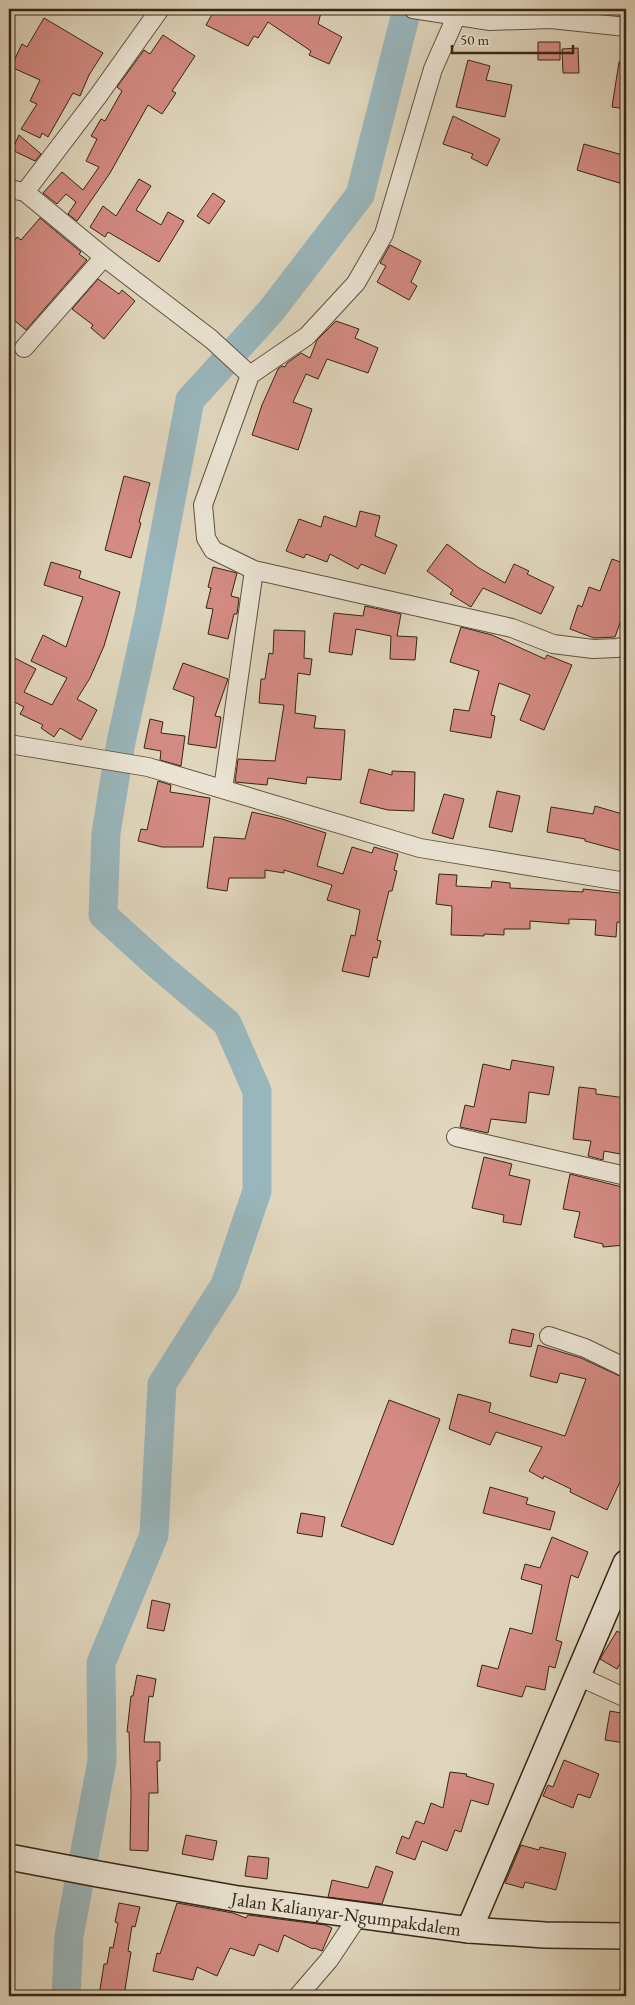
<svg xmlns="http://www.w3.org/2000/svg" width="635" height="2005" font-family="'EB Garamond',serif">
<rect width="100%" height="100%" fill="#e0d6bd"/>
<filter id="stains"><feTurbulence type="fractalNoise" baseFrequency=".004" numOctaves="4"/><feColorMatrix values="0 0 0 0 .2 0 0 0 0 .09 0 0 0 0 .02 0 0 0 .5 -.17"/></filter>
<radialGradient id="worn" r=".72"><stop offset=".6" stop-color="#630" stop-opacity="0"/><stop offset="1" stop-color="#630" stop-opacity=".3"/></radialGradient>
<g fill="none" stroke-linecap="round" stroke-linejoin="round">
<path stroke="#99b6bc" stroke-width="29" d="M66,1996L69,1936L102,1761L101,1663L154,1535L162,1384L225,1285L257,1191V1091L227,1023L158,965L103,915L106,833L121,742L149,615L190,400L271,311L360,195L407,9"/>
</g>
<path fill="#d48b83" stroke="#362513" d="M215,9H322L318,24L342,37L329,64L309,55L311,51L268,22L258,38L254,36L248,46L206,25Z
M44,18L103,53L89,75L80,96L73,93L48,137L42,133L40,138L21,129L37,104L30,101L40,80L11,67L22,44L27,47Z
M163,35L195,56L172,91L176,93L162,114L148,105L110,173L77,221L68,214L76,202L66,194L57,204L43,193L62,172L83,190L99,167L86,161L97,139L91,136L101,119L105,121L122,91L117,87L144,50L150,54Z
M538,42H560V60H538Z
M578,48L579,73H563L562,49Z
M468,60L490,66L486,80L512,85L505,117L456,107Z
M619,62H626V109L612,107Z
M453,116L500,139L487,166L471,158L473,154L443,144Z
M19,135L41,154L35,161L12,150Z
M584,144L626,156V185L577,170Z
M139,179L151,186L136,210L161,225L168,212L184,221L159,262L108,232L105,237L90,227L103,206L116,216Z
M213,193L225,201L209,224L197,216Z
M40,218L81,252L79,254L87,260L26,330L9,316V248L17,237L21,240Z
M390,245L421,261L411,282L417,286L409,300L377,282L386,266L380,263Z
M98,279L119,294L122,290L135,301L104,339L91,328L93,325L72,309Z
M336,321L359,329L355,338L378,348L368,373L327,359L318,379L306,374L293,402L312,409L298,450L252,435L262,405L278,369L282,366L285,367L287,363L301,353L310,358L317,340Z
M124,476L150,483L139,522L141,523L131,558L105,550Z
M360,511L380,516L375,536L397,545L385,574L361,564L358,569L330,554L327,562L306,554L304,558L286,551L299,519L321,527L324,516L356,527Z
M447,544L479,568L505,583L514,564L529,571L527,574L554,587L541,614L483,588L471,607L450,594L453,590L427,571Z
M612,559L626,564V606L615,637L594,638L570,629L578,605L582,607L589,587L600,591Z
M51,562L81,571L79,578L120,592L104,646L90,678L77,699L97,710L81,740L60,728L54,737L41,728L43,725L20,714L24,707L9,699V655L36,669L24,692L52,705L67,678L31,661L43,635L66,647L83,597L44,585Z
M213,567L237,573L231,596L239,598L237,614H234L228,639L208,634L213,609L206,608L211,588L208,587Z
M365,606L401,614L397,636L417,637L415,660L390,659L391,636L356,629L352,655L329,652L334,613L363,616Z
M461,627L492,635L545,659L547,655L572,665L544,730L520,720L530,695L499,683L491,715L495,716L491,738L450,731L454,709L469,711L479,671L450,662Z
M274,630L305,631L304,658L312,659L310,675L298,673L295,713L316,716L314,728L345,730L341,780L307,777L306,784L268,778L267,785L235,782L238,759L275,761L284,705L259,703L261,679H265L269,653L273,654Z
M183,663L228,679L215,716L221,717L216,748L188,744L194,697L173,689Z
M150,719L163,722L161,733L185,736L181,766L160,760L161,751L144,748Z
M369,769L392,775V771L415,772L414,811L388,810L360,803Z
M158,781L171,785L170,792L210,798L203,847H162L138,841L141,829L147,830Z
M497,791L520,796L512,832L489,827Z
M444,794L464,799L453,839L432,833Z
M595,806L626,815V852L585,841V839L547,832L551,807L593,814Z
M252,812L282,819L326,833L317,866L343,874L352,847L372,853L374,847L398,854L394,870L397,871L392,891H389L377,940L381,941L377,958L373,957L369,977L342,971L351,935L355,936L360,910L327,900L332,885L284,870V873L265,870V878H229L227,891L207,888L214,837L245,839Z
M439,874L457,875L456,886L491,888L492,881L510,883V888L583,892V889L620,893V894L626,895V923L617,922L616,937L595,935L596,920L569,919V924L530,921V929H504V935L484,934V936L451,935L452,906L436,904Z
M512,1060L554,1067L549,1095L529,1092L526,1123L491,1119L488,1133L460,1127L465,1105L474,1107L483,1064L510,1070Z
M579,1087L596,1089V1094L626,1098V1155L604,1151L603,1160L588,1156L591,1141L573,1139Z
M484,1157L512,1164L509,1175L530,1180L521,1225L503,1222L504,1215L472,1208Z
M570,1174L626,1188V1203L622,1218L625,1245L603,1247V1244L574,1237L580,1212L563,1209Z
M512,1329L534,1334L531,1347L509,1343Z
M538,1345L581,1358L626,1379V1469L607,1510L570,1492L571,1489L544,1476L543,1479L529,1471L542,1447L496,1432L490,1445L449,1429L458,1394L491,1403L489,1412L565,1436L586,1379L560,1373L557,1383L530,1376Z
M389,1400L440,1419L393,1545L341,1526Z
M490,1487L528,1498L526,1504L555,1512L550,1530L483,1513Z
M301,1513L325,1517L322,1537L297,1533Z
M552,1537L588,1552L578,1578L571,1575L556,1640L562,1642L555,1668L549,1666L545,1690L526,1686L522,1697L477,1686L482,1665L498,1669L510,1628L532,1634L542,1585L521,1579L525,1564L540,1568Z
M152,1600L170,1604L164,1631L147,1628Z
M617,1631L626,1636V1653L617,1669L600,1659Z
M137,1675L156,1679L153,1697L149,1696L144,1742H160V1761H157L158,1793H149L148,1851L130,1850L131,1793L129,1732H127L131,1696H133Z
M610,1711L626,1714L625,1743L605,1740Z
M564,1760L599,1774L590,1798L578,1794L573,1808L543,1796L548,1785L553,1787Z
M450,1772L467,1774L466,1776L494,1784L488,1805L471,1800L461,1832L455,1830L447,1851L422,1841L415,1860L396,1853L402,1836L409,1839L416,1821L424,1824L431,1803L443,1808Z
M186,1835L217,1841L213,1860L182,1854Z
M521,1845L539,1850L540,1847L566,1853L556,1890L525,1882L523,1888L505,1883Z
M248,1856L269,1858L267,1879L245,1876Z
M376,1866L393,1872L382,1904L328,1897L332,1880L368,1888Z
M119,1903L140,1907L135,1927L132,1926L128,1951L131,1952L124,1996H99L104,1964H107L110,1947L113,1948L118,1923L115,1922Z
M177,1903L233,1913L246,1918L248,1915L325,1925L332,1928L322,1951L314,1948L313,1949L284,1935L278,1952L259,1944L254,1956L230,1948L217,1976L197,1967L193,1980L153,1971L157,1953L160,1954Z"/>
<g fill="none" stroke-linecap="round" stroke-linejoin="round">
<defs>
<path id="street" d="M160,9L98,96L25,192L104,257L211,339L250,375
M413,9L490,21L551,19L626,27
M456,17L433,69L384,234L356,283L307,336L250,375L203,505L206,538L213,550L254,570L512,628L553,644L593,649L617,648L626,646
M9,189L25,192
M24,348L104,257
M9,744L148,767L420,848L626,882
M223,789L254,570
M456,1137L626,1176
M549,1336L585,1348L626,1368
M578,1676L626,1698
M298,1996L329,1960L359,1915"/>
<g id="secondary">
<path id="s1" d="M9,1857L98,1874L238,1899L469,1930L626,1563"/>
<path d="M469,1930L545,1935L626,1936"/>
</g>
</defs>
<use href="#street" stroke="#60513e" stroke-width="20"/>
<use href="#secondary" stroke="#362513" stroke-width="28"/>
<use href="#street" stroke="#ebe4d4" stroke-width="18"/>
<use href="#secondary" stroke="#ebe4d4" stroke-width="25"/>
</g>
<g text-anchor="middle" stroke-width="5" stroke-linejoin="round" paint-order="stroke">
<g font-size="19" fill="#362513" stroke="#ebe4d4">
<text dy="7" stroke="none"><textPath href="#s1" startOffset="342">Jalan Kalianyar-Ngumpakdalem</textPath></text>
</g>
</g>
<rect width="635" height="2005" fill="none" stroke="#e0d6bd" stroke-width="30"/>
<rect x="10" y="10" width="615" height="1985" fill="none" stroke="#362513" stroke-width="2.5"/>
<rect x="15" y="15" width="605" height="1975" fill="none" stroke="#362513"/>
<path d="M452 45v8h121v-8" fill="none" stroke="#362513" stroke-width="2.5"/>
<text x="460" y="45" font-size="15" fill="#362513" stroke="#ebe4d4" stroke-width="4" paint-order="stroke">50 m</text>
<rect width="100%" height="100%" filter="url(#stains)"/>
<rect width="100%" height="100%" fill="url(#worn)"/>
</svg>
